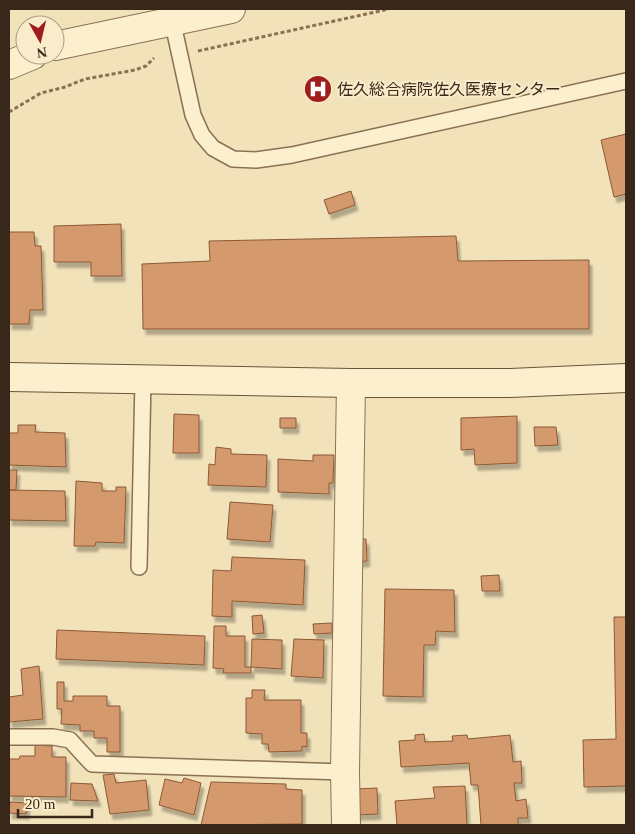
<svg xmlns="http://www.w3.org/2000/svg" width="635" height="834" font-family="'Times New Roman','Noto Sans JP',serif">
<defs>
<filter id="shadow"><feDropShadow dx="3" dy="5.5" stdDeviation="1" flood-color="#0004"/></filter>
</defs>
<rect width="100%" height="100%" fill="#f2e2ba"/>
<path fill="#d4996c" stroke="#8c5936" filter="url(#shadow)" d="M626,134V194L614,197L601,140Z
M351,191L355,205L329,214L324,200Z
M121,224L122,276H91V262H54V226Z
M9,232H34L35,246H41L43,310H30L29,324H9Z
M456,236L458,261L589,260V329H143L142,264L210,261L209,241Z
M174,414L199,415V453H173Z
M517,416V463L475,465L474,449L461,450V418Z
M280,418H296V428H280Z
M18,425H36L35,432L65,433L66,467L9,465V433H18Z
M534,427H556L558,445L535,446Z
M216,447L231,449V454L267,455L266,487L208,485L209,464L215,465Z
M313,455H334L333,483H329V494L278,492V459L313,461Z
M9,470H17L16,490H9Z
M76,481L102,483V491H116V487H126L124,543L96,542L95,546H74Z
M9,490L65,491L66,521L9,520Z
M230,502L273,505L270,542L227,539Z
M357,539H366L367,561L357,562Z
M232,557L305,560L303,605L232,601V617L212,616L213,570L231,571Z
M499,575L500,591H482L481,576Z
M385,589L454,590L455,632L436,631L435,645H424L423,697L383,696Z
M262,615L264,633L253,634L252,616Z
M614,617H626V786L584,787L583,740L616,739Z
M332,623V633L314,634L313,624Z
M214,626H226V636H245V667H251L252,639L282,640V669L251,667V673H223L224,669L213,668Z
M57,630L205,636L204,665L56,659Z
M294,639L324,640L323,678L291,676Z
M39,666L43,719L9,722V697L23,695L21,669Z
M57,682H64V701H73V696H107V706H120V752H107V738H94V731H80V725L61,724L62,709H57Z
M252,690H265L264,700H301V733H307V747L302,746V751L269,752L268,744H262V734L246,733V698H252Z
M424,734L425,742L453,741L452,736L467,735L468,739L510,735L513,762L521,761L522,783H514L516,801L526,799L528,818H518V825H481L478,785H471L469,763L401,767L399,741L415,740V735Z
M35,745L52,746V757H66V797L9,796V759H19L20,756H35Z
M114,774L116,783L146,780L149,810L110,814L103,775Z
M184,778L201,783L194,815L159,805L165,779L182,783Z
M211,782L286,784V789L302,790V824L201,825Z
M71,783L92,784L98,801L70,800Z
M465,786L467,825H397L395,801L435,798L433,787Z
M377,788L378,814L357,815L356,789Z
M10,802L27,803L26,814L9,813Z"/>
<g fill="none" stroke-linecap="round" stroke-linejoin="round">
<defs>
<path id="lane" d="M171,15L193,115L202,135L213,148L233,159L256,160L292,155L626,81
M139,567L143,380
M9,737H53L70,740L92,764L345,772"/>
<path id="street" d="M55,46L231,9
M9,65L33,55
M346,825L345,772L351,383"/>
<path id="secondary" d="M9,377L351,383H510L626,378"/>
</defs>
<use href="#lane" stroke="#8a7153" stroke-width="18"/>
<use href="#street" stroke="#8a7153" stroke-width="30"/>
<use href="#secondary" stroke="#6c5236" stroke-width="30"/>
<path stroke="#8a7153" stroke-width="3" stroke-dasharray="4 2.5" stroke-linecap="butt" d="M198,51L389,9
M9,112L41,93L65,87L85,79L135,70L146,66L154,58"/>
<use href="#lane" stroke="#fcefce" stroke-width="15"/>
<use href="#street" stroke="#fcefce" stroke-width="28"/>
<use href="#secondary" stroke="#fcefce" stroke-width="28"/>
</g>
<defs>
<symbol id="hospital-disc" viewBox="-11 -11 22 22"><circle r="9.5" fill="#9f1e1d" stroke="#f9ecca"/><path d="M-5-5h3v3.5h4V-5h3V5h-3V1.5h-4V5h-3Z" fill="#fff"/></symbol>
</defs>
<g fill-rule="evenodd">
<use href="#hospital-disc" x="302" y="73" width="32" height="32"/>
</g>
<g text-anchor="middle" stroke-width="4" stroke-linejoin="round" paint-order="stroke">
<g font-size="16" fill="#382819" stroke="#f9ecca" text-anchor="start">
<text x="337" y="95">佐久総合病院佐久医療センター</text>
</g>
</g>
<rect width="635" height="834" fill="none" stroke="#382819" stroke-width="20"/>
<g transform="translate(40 40) rotate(172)"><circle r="24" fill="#f9ecca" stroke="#ac9e83"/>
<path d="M0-4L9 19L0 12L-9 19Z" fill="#9f1e1d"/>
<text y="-8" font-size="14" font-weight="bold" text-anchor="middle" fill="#382819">N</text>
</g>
<path d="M18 809v8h74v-8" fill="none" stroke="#382819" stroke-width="2.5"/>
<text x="25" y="809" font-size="15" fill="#382819" stroke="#f9ecca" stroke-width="4" paint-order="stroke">20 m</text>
</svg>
